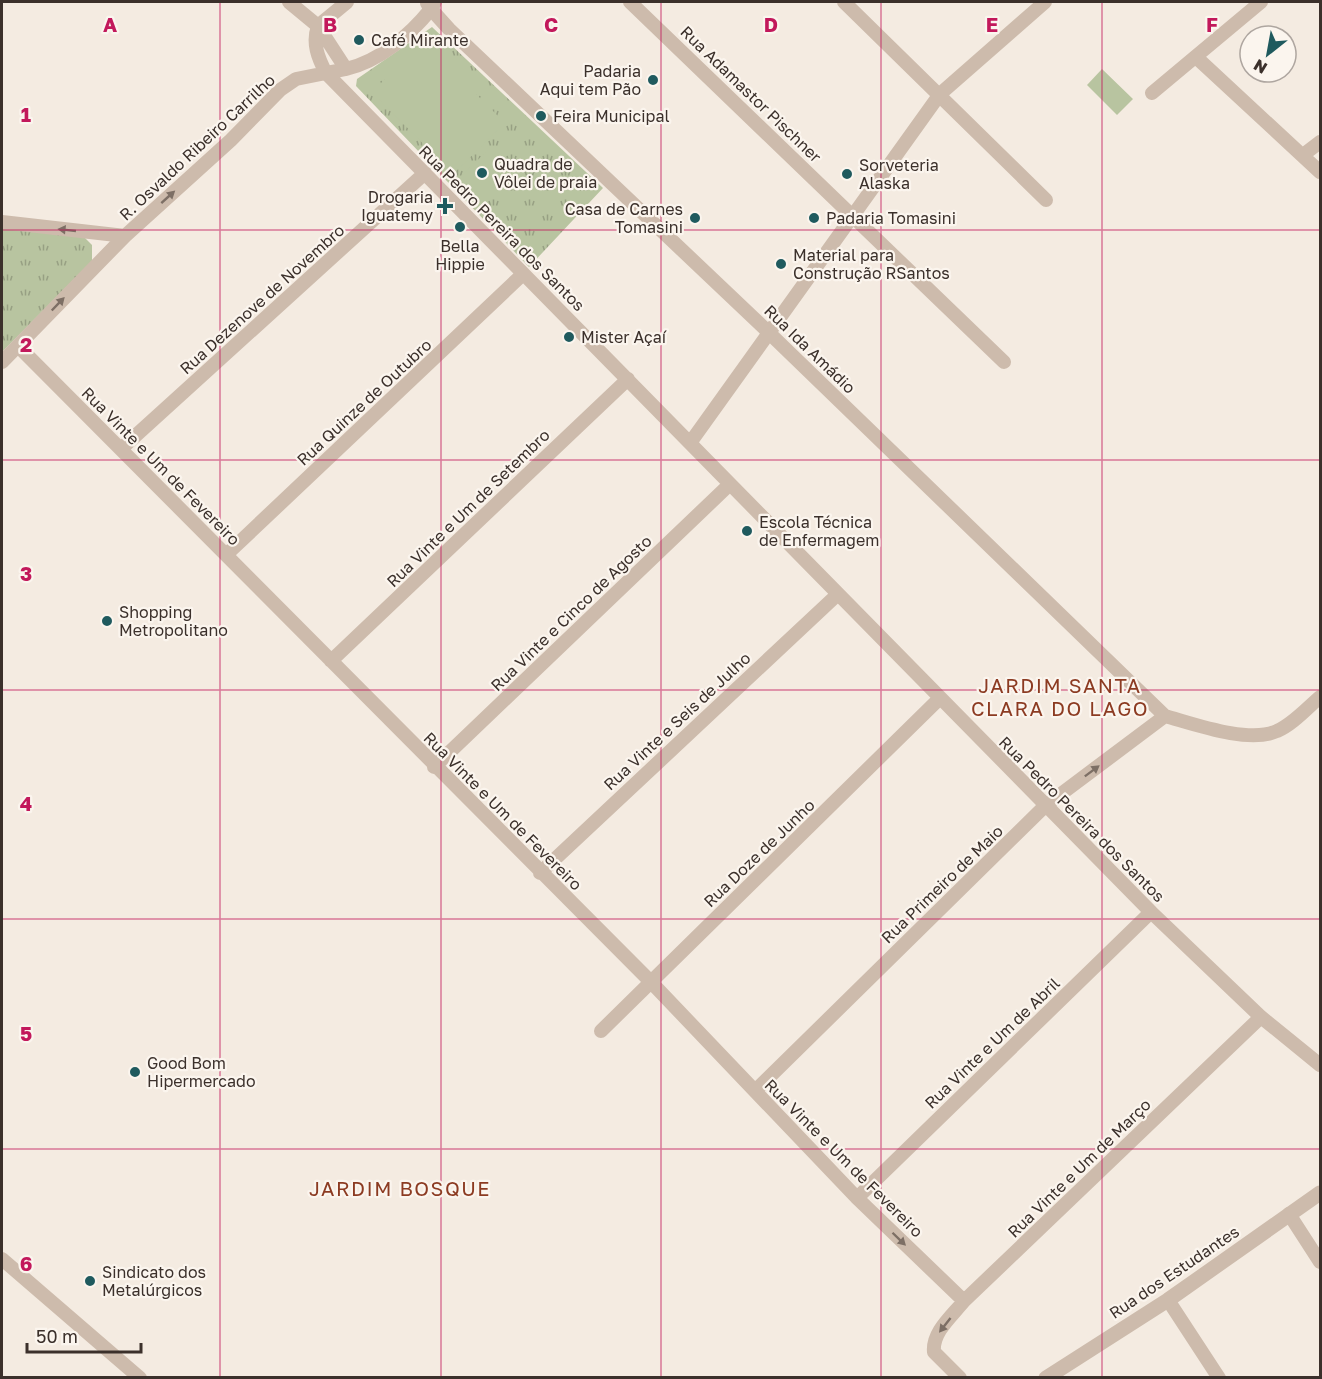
<svg xmlns="http://www.w3.org/2000/svg" width="1322" height="1379" font-family="'Golos Text',sans-serif">
<defs>
<pattern id="park-tufts" width="24" height="20" patternUnits="userSpaceOnUse" patternTransform="scale(1.5)"><rect width="24" height="20" fill="#b8c4a0"/><path d="M3 7l-1-3M5 7V3M7 7l1-3M15 17l-1-3M17 17v-4M19 17l1-3" fill="none" stroke="#97a083"/></pattern>
</defs>
<rect width="100%" height="100%" fill="#f4ebe1"/>
<path fill="url(#park-tufts)" d="M432,27L603,188L529,267L356,86L357,79Z
M2,226L84,237L92,245V261L2,352Z"/>
<path fill="#b8c4a0" d="M423,41L505,123L453,174L372,92Z
M1102,69L1133,99L1117,115L1087,85Z
M488,150L505,167L475,197L458,179Z"/>
<g fill="none" stroke-linecap="round" stroke-linejoin="round">
<path stroke="#cdbbac" stroke-width="14" d="M289,2L318,26C312,43 318,58 326,73L1151,912L1261,1017L1320,1065
M347,2L318,26L346,69C380,61 410,35 431,9L427,3
M435,2L431,9L449,29L762,326L1165,716C1194,724 1249,744 1277,731C1293,724 1307,708 1320,697
M630,2L1004,362
M844,2L1046,200
M1197,58L1320,172
M1152,93L1261,2
M1303,155L1320,142
M2,222L125,236
M18,346L651,982L857,1198L964,1301
M2,362L125,236L231,140L280,90L296,79L346,69
M690,443L940,94L1045,2
M122,448L425,173
M227,554L523,274
M331,661L628,379
M434,767L730,484
M540,873L838,594
M601,1031L939,699
M755,1091L1045,806L1165,716
M857,1198L1151,912
M1289,1214L1320,1262
M2,1259L140,1378
M1168,1300L1219,1378
M960,1378L934,1352C932,1332 952,1316 964,1301L1261,1017"/>
<path stroke="#cdbbac" stroke-width="15" d="M1046,1378L1168,1300L1320,1193"/>
</g>
<defs><path id="oneway-solid" d="M-6-.8H1V-3.2L6.5 0L1 3.2V.8H-6Z" transform="scale(1.5)"/></defs>
<g fill="#7d6f65">
<use href="#oneway-solid" transform="translate(168 197) rotate(-42)"/>
<use href="#oneway-solid" transform="translate(67 230) rotate(-174)"/>
<use href="#oneway-solid" transform="translate(58 304) rotate(-46)"/>
<use href="#oneway-solid" transform="translate(1092 771) rotate(-37)"/>
<use href="#oneway-solid" transform="translate(899 1239) rotate(44)"/>
<use href="#oneway-solid" transform="translate(945 1325) rotate(128)"/>
</g>
<path fill="none" stroke="#c2185b" stroke-width="1.5" stroke-opacity="0.55" d="M220,2V1378M441,2V1378M661,2V1378M881,2V1378M1102,2V1378M2,230H1320M2,460H1320M2,690H1320M2,919H1320M2,1149H1320"/>
<g fill="#1f5a5e" stroke="#fbf5ee" stroke-width="2">
<circle cx="359" cy="40" r="6"/>
<circle cx="653" cy="80" r="6"/>
<circle cx="541" cy="116" r="6"/>
<circle cx="482" cy="173" r="6"/>
<circle cx="847" cy="174" r="6"/>
<path d="M442 197h6v6h6v6h-6v6h-6v-6h-6v-6h6z"/>
<circle cx="695" cy="218" r="6"/>
<circle cx="814" cy="218" r="6"/>
<circle cx="460" cy="227" r="6"/>
<circle cx="781" cy="264" r="6"/>
<circle cx="569" cy="337" r="6"/>
<circle cx="747" cy="531" r="6"/>
<circle cx="107" cy="621" r="6"/>
<circle cx="135" cy="1072" r="6"/>
<circle cx="90" cy="1281" r="6"/>
</g>
<g text-anchor="middle" stroke-width="4.5" stroke-linejoin="round" paint-order="stroke">
<g font-size="16" fill="#3b302b" stroke="#fbf5ee" text-anchor="start">
<text x="371" y="46">Café Mirante</text>
<text x="641" y="77" text-anchor="end">Padaria<tspan x="641" dy="18">Aqui tem Pão</tspan></text>
<text x="553" y="122">Feira Municipal</text>
<text x="494" y="170">Quadra de<tspan x="494" dy="18">Vôlei de praia</tspan></text>
<text x="859" y="171">Sorveteria<tspan x="859" dy="18">Alaska</tspan></text>
<text x="433" y="203" text-anchor="end">Drogaria<tspan x="433" dy="18">Iguatemy</tspan></text>
<text x="683" y="215" text-anchor="end">Casa de Carnes<tspan x="683" dy="18">Tomasini</tspan></text>
<text x="826" y="224">Padaria Tomasini</text>
<text x="460" y="252" text-anchor="middle">Bella<tspan x="460" dy="18">Hippie</tspan></text>
<text x="793" y="261">Material para<tspan x="793" dy="18">Construção RSantos</tspan></text>
<text x="581" y="343">Mister Açaí</text>
<text x="759" y="528">Escola Técnica<tspan x="759" dy="18">de Enfermagem</tspan></text>
<text x="119" y="618">Shopping<tspan x="119" dy="18">Metropolitano</tspan></text>
<text x="147" y="1069">Good Bom<tspan x="147" dy="18">Hipermercado</tspan></text>
<text x="102" y="1278">Sindicato dos<tspan x="102" dy="18">Metalúrgicos</tspan></text>
</g>
<g font-size="16" fill="#3b302b" stroke="#fbf5ee">
<text transform="translate(751 94) rotate(44)" y="6">Rua Adamastor Pischner</text>
<text transform="translate(197 147) rotate(-43)" y="6">R. Osvaldo Ribeiro Carrilho</text>
<text transform="translate(502 228) rotate(45)" y="6">Rua Pedro Pereira dos Santos</text>
<text transform="translate(262 299) rotate(-42)" y="6">Rua Dezenove de Novembro</text>
<text transform="translate(810 349) rotate(44)" y="6">Rua Ida Amádio</text>
<text transform="translate(364 402) rotate(-43)" y="6">Rua Quinze de Outubro</text>
<text transform="translate(161 466) rotate(45)" y="6">Rua Vinte e Um de Fevereiro</text>
<text transform="translate(468 508) rotate(-44)" y="6">Rua Vinte e Um de Setembro</text>
<text transform="translate(571 613) rotate(-44)" y="6">Rua Vinte e Cinco de Agosto</text>
<text transform="translate(677 721) rotate(-43)" y="6">Rua Vinte e Seis de Julho</text>
<text transform="translate(503 811) rotate(45)" y="6">Rua Vinte e Um de Fevereiro</text>
<text transform="translate(1082 819) rotate(45)" y="6">Rua Pedro Pereira dos Santos</text>
<text transform="translate(759 853) rotate(-44)" y="6">Rua Doze de Junho</text>
<text transform="translate(942 884) rotate(-44)" y="6">Rua Primeiro de Maio</text>
<text transform="translate(992 1043) rotate(-44)" y="6">Rua Vinte e Um de Abril</text>
<text transform="translate(844 1158) rotate(45)" y="6">Rua Vinte e Um de Fevereiro</text>
<text transform="translate(1079 1168) rotate(-44)" y="6">Rua Vinte e Um de Março</text>
<text transform="translate(1174 1272) rotate(-34)" y="6">Rua dos Estudantes</text>
</g>
<g font-size="20" letter-spacing="1.5" fill="#8c3b22" stroke="#fbf5ee">
<text x="1060" y="693">JARDIM SANTA<tspan x="1060" dy="23">CLARA DO LAGO</tspan></text>
<text x="400" y="1196">JARDIM BOSQUE</text>
</g>
</g>
<g font-size="20" text-anchor="middle" font-weight="bold" fill="#c2185b" stroke="#fbf5ee" stroke-width="4.5" stroke-linejoin="round" paint-order="stroke">
<text x="110" y="32">A</text>
<text x="330" y="32">B</text>
<text x="551" y="32">C</text>
<text x="771" y="32">D</text>
<text x="992" y="32">E</text>
<text x="1212" y="32">F</text>
<text x="26" y="122">1</text>
<text x="26" y="352">2</text>
<text x="26" y="581">3</text>
<text x="26" y="811">4</text>
<text x="26" y="1041">5</text>
<text x="26" y="1271">6</text>
</g>
<rect width="1322" height="1379" fill="none" stroke="#3b302b" stroke-width="6"/>
<g transform="translate(1268 54) rotate(211)"><circle r="28" fill="#fbf5ee" stroke="#aea6a0" stroke-width="1.5"/>
<path d="M0-4.5L10 22L0 15L-10 22Z" fill="#1f5a5e"/>
<text y="-9" font-size="16" font-weight="bold" text-anchor="middle" fill="#3b302b">N</text>
</g>
<path d="M27 1343v9h114v-9" fill="none" stroke="#3b302b" stroke-width="3"/>
<text x="36" y="1343" font-size="18" fill="#3b302b" stroke="#fbf5ee" stroke-width="4.5" paint-order="stroke">50 m</text>
</svg>
